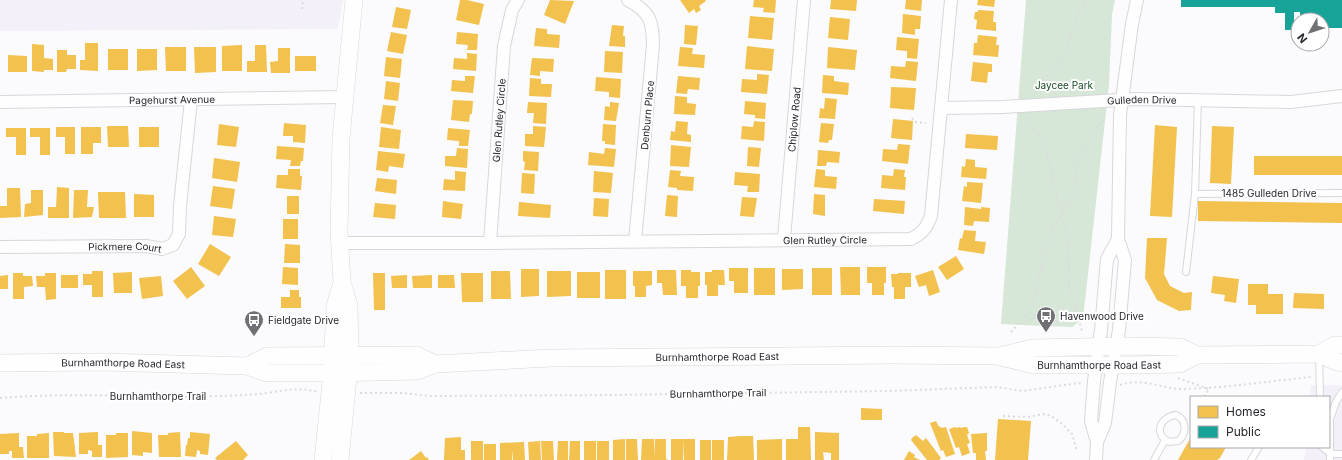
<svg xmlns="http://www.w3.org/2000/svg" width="1342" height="460" font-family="Inter,sans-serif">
<rect width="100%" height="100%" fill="#fbfafc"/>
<path fill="#f3f0fa" d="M0,0H343L338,29L0,31Z
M1311,385H1342V460H1304L1306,447H1329V397H1310Z"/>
<path fill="#d6e7d8" d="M1026,0H1115L1112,15L1109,85L1083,319L1072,327L1001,324Z"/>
<path fill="#f2c14e" d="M460,0H467L484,4L479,25L456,20Z
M550,0L574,1L565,24L544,15Z
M680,0H705L706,1L699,6L701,10L696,13L694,9L689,13Z
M754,0H776L775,13L763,12L764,8L753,7Z
M831,0H857L856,11L830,9Z
M906,0H922L921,11L905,9Z
M978,0H995L994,7L977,5Z
M396,7L411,10L407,29L392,27Z
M978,10L994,11L993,22H996V31L976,29L977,20L974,19L975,12H978Z
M903,14L921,16L920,29H915V35L902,33Z
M750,16L774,18L772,40L748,38Z
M830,17L850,19L848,40L828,38Z
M612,25L624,26L623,36H625V47L609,46Z
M685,25L698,26L696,45L684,44Z
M536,28L547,29V34L560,35L559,48L534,46Z
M391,32L407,35L403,54L387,51Z
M457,32L478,34L477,50H467L468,45L456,44Z
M978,35L997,37L996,45H999L998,57L973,55L974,43H977Z
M897,37L919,39L917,59L907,58V51L896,50Z
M85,43H98V71L80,70V60H85Z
M32,44L44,45V58L53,59V70H44V72L32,71Z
M242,45V71H222V46Z
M255,45H266L267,72H247V61H255Z
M747,46L774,49L772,71L745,69Z
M165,47H186V71H166Z
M194,47H216V72L195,73Z
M680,47L693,48L692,54L705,55L704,68L678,66Z
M828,47L857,50L855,70L827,68Z
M278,48H290V73H271L270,62L278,61Z
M108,49H128V70H108Z
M137,49H157V70L137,71Z
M57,50H67V55H76V69H67L66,72H57Z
M605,51L623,52L622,73L604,72Z
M467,53L477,54L476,71L453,69L454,58L467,59Z
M8,55L27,56V72H8Z
M295,56H316V71H295Z
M386,57L402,59L400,78L384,76Z
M532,58L554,59L553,72L540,71V76L530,75Z
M906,61L918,62L916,81L890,78L891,66L905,67Z
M973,62L992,64V72H988L987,83L971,81Z
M757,74L769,75L767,94L741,92L742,79L757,80Z
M823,75L834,76V81L849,83L848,95L822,93Z
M465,76H475L473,93L451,91L452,80L465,81Z
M678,76L700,78L699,90L688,89L687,94L676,93Z
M596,77L621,79L620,98L609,97V92L595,91Z
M530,78L541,79V84H552L551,97L529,96Z
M386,81L400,83L398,101L384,99Z
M891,87L916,88L914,110L890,108Z
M675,96L687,97V103L696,104L695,115L674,114Z
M825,98L837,99L835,119L819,118L820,108L824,109Z
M453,100L473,101L472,114H470L469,122L451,120Z
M745,101L766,103L765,119L755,118V115L744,114Z
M528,102L547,103L546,124L533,123L534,113H527Z
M610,102L619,103L616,121L604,120L605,106L610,107Z
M383,105L396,106L393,125L380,123Z
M893,119L913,121L912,140L891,138Z
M676,121L688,122L687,134L691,135V142L670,140L671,131L675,132Z
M754,121L765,122L764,141L741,139L742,126L753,127Z
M284,123L306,125L305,143L293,142V136H283Z
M821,123L834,124L832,140H829L828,143L819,142Z
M219,124L239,127L236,147L217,145Z
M603,124L616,125L615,145L605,144V141H602Z
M1155,125L1177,127L1172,217L1150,216Z
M107,126H128L129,147H108Z
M533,126L546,127L544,147L525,146V134H533Z
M1212,126L1234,127L1231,184L1210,183Z
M56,127H75V154H65V137H56Z
M81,127H101V143H93V154H81Z
M139,127H159V147H139Z
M381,127L401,130L399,149L379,147Z
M6,128H26V155H16V137H6Z
M30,128H50V155H40V137H30Z
M448,128L470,130L468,146H459V141L447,140Z
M966,134L998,136L997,150L965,148Z
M898,144L910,145L908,164L882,161L883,149L897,150Z
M671,145L691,147L689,167L670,166Z
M277,146L304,148L303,161H301L300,166H290L291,160L276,159Z
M748,147L761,148L759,167L747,166Z
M457,148L468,149L467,168L445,166V156H456Z
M605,148L616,149L614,167L588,165L589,152L604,154Z
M818,150L840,152L839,163L827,162L826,166H817Z
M378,151L405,154L403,168L389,166L388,172L376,170Z
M523,151L539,152L538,171L524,170L525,162L523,161Z
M1254,156H1342V175H1254Z
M214,158L240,162L237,182L212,178Z
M966,159L975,160V167L987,168L986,179L961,177L962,166L965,167Z
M288,169H300V176H302L301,190L276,188L277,175H288Z
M816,169L825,170V176L837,177L836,189L814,187Z
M894,169L905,170L904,177H906L905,190L881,188L882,175L893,176Z
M670,170L681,171L680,176L694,177L693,191L677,190V188L668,187Z
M455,171L466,172L465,191L443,190L444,179L455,180Z
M594,171L613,173L611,193L593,192Z
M735,172L760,174L759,192H747L748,186L734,185Z
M522,173L535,174L534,194L521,193Z
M377,178L397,180L396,194L375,191Z
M967,182L983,183L981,203L962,201L964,186L967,187Z
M213,186L235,189L232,209L210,206Z
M57,187L69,188V218H48V207H56Z
M7,188H20L21,217L0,218V206H7Z
M31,190H43V215L24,217L25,204L31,203Z
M74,190H88L87,207H94L92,217L73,218Z
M98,192H125L126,218H99Z
M134,194L154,195V217H134Z
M814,194L825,195V216L813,214Z
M667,195L678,196L677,217L665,216Z
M287,196H299V214H287Z
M742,197L757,198L754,217L740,216Z
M594,198L609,199L608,217L593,216Z
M874,199L905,201L904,214L873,211Z
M443,201L463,204L461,219L442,217Z
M1198,201L1342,203V223L1198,221Z
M519,202L551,205L550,218L518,216Z
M375,203L396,205L395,219L373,217Z
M965,207L981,209V207L990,208L989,222L974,221L973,226L964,225Z
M214,216L236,219L233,237L212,235Z
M283,219H298V239H283Z
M964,230L976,231L975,241L986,242L984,254L958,250L960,238L962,239Z
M1147,238H1167L1164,274L1170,286L1184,293L1192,292L1191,310L1179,311L1157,300L1145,278Z
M210,244L231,257L219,276L198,264Z
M285,244L300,245V263H284Z
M956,256L964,269L947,280L938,267Z
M191,267L205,286L187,299L173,281Z
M283,267L298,268V285L282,284Z
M840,267H860V295H841Z
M867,267H886V283H884V295H872V283H867Z
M729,268H748V293H734V281H729Z
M754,268H775V295H754Z
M812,268H832V295H812Z
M521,269H539V296L521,297Z
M782,269H803V289L782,290Z
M605,270H626V299H605Z
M657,270H676L677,295H663L662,283H657Z
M681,270H691V272H700V286H698V298H686V286H681Z
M712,270H724L725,285H718V296H707V285H705V272H712Z
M933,270L940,292L929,296L926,285L919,287L915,276Z
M92,271H103V297H92V285H83V274H92Z
M491,271H510L511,299H491Z
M547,271H571V296L547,297Z
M633,271H652V285L646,286V297H635V286H633Z
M132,272V293H114L113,273Z
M577,272H600V298H577Z
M13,273H23V276H32L33,286L24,287V299H13Z
M45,273H56V299L46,300L45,287H37L36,276H45Z
M373,273H385V310H374Z
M461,273H483V302H462Z
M898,273H911V287H905V299H894V287H892L891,274H898Z
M8,275V289H0V276Z
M61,275H78V288H61Z
M407,275V288H392L391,276Z
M432,275V288H413L412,276Z
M438,275H454L455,288H438Z
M161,276L163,296L142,299L139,278Z
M1213,276L1239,279L1236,303L1224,301L1225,295L1211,293Z
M1248,284H1268V294H1283V314H1256V305H1248Z
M290,290H299V297H301V308H281V297H290Z
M1294,293L1324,294V309L1293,308Z
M861,408L882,409V420H861Z
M998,419L1031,421L1028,460H995Z
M936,421L939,427L940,426L941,428L946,427L955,454L946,457L943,450L941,451L930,423Z
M798,427H810L811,460H786V439H798Z
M955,427L956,428L960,427L961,428L965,427H967L969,433L967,435L970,443L967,444L970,453L962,456L959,447L956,448L949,429Z
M132,431L152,433V453L143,452V456L132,455Z
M53,432H64V433H73L76,457L54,456Z
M98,432V445H102V457H92V451L88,450V454H79V433Z
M180,432L181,457H159L158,435H168V433Z
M190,432L210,434L208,455L200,454V451L197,450L196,457L185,456L186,445H187L188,438H190Z
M815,432L839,433V460H831V453L823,452L824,460H815Z
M19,433V447H23L24,458H12V451H9V454H0V434Z
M49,433V458H27V436H37V434Z
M116,433H128V457L106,458V435H116Z
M987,433V451H985L986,460H976V453H973L971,434Z
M916,435L923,441L926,438L941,458L939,460H927L911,440L912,438Z
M741,436H753L754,460H741V445V460H727L728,437Z
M461,437V450H465V460H444L445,438Z
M1191,437V447H1226L1220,458L1217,460H1178Z
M625,439V460H613V440Z
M626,439H637L638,460H626Z
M642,439H654V458L655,439H666V459L668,460H641Z
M671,439H683V460H671Z
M683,439H695V460H684Z
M782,439V460H757V440Z
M700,440H711V460H700Z
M712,440H724V460H712Z
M236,441L248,455L243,460H217L215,458Z
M471,441H483V460H471Z
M540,441L541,460H529L528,442Z
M541,441H553L554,460H542Z
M558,441H568V460H557Z
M570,441H580V460H569Z
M584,441H596V460H584Z
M597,441H609V460H597Z
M524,442L525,460H513V450L512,460H500V443Z
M484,444H496V460H484Z
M421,451L426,458L427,457L429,460H409Z
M909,451L915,455L914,457L920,460H904Z"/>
<path fill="#17a398" d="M1181,0H1342V28H1322V20H1300V12H1294V30H1285V13H1275V7H1181Z"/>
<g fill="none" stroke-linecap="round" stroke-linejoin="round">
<defs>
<path id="lane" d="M1195,194L1342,193
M1186,272L1195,194L1198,99
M1319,355L1320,397
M1176,415C1187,420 1187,434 1178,441L1169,442C1153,434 1160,417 1176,415Z
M1322,447L1331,454H1342
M1154,460L1165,440
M1251,460L1259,447
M1330,460V419L1336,402L1342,392"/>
<g id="street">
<path d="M628,0C650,12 653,21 653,45L635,241"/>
<path id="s1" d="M0,102L344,97"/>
<path id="s2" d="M941,108L1003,107L1136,99L1291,102L1342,96"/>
<path id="s3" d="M784,239L804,0"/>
<path id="s4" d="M340,243H490L911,239C922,234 927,227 931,216L951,0"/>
<path id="s5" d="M490,243L504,46L512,10L518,0"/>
<path id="s6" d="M0,247L146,246L162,249L173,245L179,234L180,206L191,100"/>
<path d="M1097,442L1105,423L1110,382L1119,330L1125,260L1118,239L1120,115L1132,24L1137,0"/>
<path d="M1096,460L1097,442L1091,421L1094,381L1101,330L1107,259L1118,239"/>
</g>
<g id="secondary">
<path d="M1319,354L1335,345H1342"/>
<path id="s7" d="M1001,357L1034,365H1130L1180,364L1197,355"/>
<path id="s8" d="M0,363L103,362L247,366L267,373H332L417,371L435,364L551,358L893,355L999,356L1032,348L1131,346L1180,347L1197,355L1319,354L1337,362L1342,363"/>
<path d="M247,366L267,356L416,355L435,364"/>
<path d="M323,460L332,373L335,306L342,283"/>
<path d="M340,460L350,356L349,306L342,282L339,232L341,138L354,0"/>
</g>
</defs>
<use href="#lane" stroke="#d8d6da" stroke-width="8"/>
<use href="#street" stroke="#d8d6da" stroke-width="14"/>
<use href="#secondary" stroke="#d8d6da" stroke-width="18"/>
<path stroke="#dcdbdc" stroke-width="2" stroke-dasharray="2 3" stroke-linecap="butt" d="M302,9L303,0
M1034,92L1041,81L1056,69L1066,49L1072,29L1085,0
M912,118L915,122L926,123
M1028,125L1037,131L1044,142L1069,248V288L1082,331
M1011,332L1030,311L1052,229L1073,195L1078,161L1087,143L1105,117
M1178,378L1209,389L1204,397
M1120,385C1145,377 1160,389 1183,389C1226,388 1269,381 1312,377
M360,393H403L429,396L612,395L889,391L996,387L1022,391L1079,383L1082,384
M0,398C74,392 150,398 225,396C239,395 253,395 267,393C286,390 299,387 318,392
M1003,416L1027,417L1044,414L1051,416L1061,423L1072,434L1077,451"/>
<use href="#lane" stroke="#fefeff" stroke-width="6"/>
<use href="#street" stroke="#fefeff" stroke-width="12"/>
<use href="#secondary" stroke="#fefeff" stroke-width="17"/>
</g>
<defs>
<symbol id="bus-pin" viewBox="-11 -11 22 30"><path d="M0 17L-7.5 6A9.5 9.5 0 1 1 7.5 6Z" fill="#717075" stroke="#fff"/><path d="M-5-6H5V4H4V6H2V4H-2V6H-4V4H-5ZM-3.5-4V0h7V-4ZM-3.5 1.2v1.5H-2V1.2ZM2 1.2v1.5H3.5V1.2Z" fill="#fff"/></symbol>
</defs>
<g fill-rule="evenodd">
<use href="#bus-pin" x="1035" y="305" width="22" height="30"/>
<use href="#bus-pin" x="243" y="309" width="22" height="30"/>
</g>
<g text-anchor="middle" stroke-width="4" stroke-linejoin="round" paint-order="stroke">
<g font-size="10" fill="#174c23" stroke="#fff">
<text x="1064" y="89">Jaycee Park</text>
</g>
<g font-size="10" fill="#27252c" stroke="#fff">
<text dy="4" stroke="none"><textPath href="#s1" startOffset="172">Pagehurst Avenue</textPath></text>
<text dy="4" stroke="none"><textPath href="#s2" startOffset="201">Gulleden Drive</textPath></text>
<text transform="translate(647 115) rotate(-85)" y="4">Denburn Place</text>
<text dy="4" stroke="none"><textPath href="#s3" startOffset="120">Chiplow Road</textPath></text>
<text dy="4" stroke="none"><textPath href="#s5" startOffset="123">Glen Rutley Circle</textPath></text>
<text x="1269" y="197">1485 Gulleden Drive</text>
<text dy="4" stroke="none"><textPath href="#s4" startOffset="485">Glen Rutley Circle</textPath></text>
<text dy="4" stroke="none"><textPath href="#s6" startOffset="125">Pickmere Court</textPath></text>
<text dy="4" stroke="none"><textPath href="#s8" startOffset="720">Burnhamthorpe Road East</textPath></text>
<text dy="4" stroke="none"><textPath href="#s8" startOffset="123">Burnhamthorpe Road East</textPath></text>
<text dy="4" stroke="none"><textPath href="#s7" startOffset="99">Burnhamthorpe Road East</textPath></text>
<text transform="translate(718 393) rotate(-1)" y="4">Burnhamthorpe Trail</text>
<text x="158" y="400">Burnhamthorpe Trail</text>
</g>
<g font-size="10" fill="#27252c" stroke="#fff" text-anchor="start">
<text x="1060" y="320">Havenwood Drive</text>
<text x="268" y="324">Fieldgate Drive</text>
</g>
</g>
<rect x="1190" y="396" width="140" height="52" fill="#ffffff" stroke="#a9a8ab"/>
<rect x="1198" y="406" width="20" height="12" fill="#f2c14e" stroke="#a9a8ab"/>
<text x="1226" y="416" font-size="12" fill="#27252c">Homes</text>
<rect x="1198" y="426" width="20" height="12" fill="#17a398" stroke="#a9a8ab"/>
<text x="1226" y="436" font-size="12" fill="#27252c">Public</text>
<g transform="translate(1310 32) rotate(231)"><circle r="19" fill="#ffffff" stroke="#a9a8ab"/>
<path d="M0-3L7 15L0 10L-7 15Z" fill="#717075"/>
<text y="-6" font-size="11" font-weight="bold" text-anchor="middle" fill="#27252c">N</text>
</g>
</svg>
